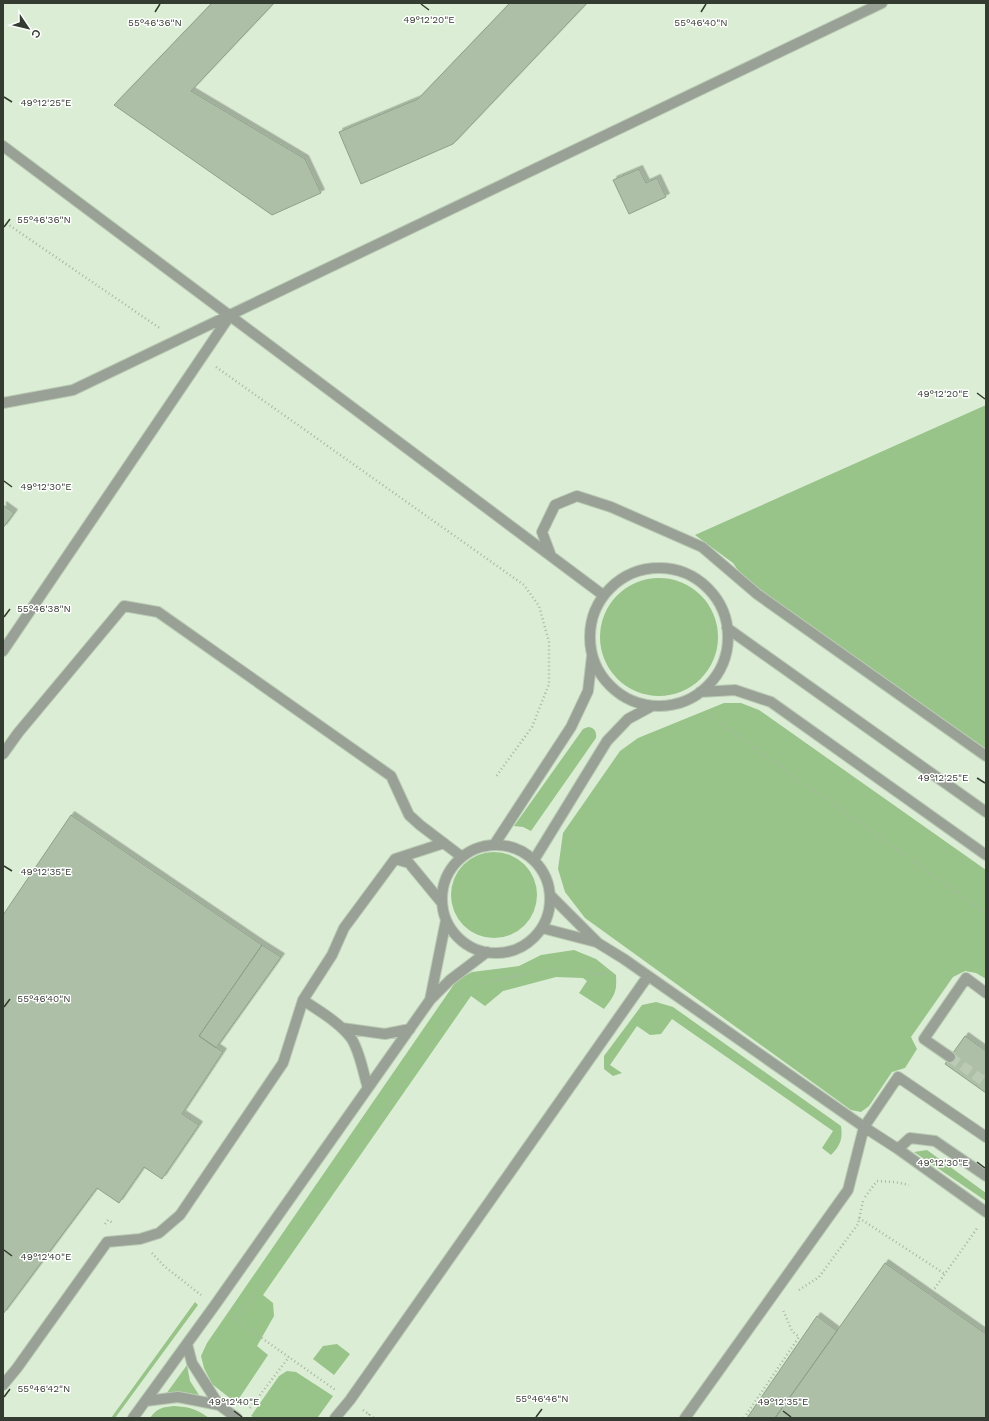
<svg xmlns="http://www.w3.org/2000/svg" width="989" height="1421" font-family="'Work Sans',sans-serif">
<defs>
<filter id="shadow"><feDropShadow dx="3.5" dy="-3.5" stdDeviation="0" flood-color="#0004"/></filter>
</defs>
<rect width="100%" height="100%" fill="#dbeed5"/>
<path fill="#98c389" d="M986,405V749L744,579L733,563L695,535Z
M600 637a59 59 0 1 1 118 0a59 59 0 1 1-118 0Z
M724,703H741L759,710L986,870V979L976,973L965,971L953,977L911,1037L917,1049L905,1068L892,1072L869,1106L861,1112L851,1110L585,918L565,892L558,869L563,833L620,751L638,738Z
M588,727C594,727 597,732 596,738L531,831L523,827L514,826L583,729Z
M451 895a43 43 0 1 1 86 0a43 43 0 1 1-86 0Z
M574,950L596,959L616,975C617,992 615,995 604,1009L579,993L587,981L583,978L556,977L503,991L485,1006L471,996L263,1295L273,1303L274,1316L257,1346L268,1355L236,1403L212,1384L204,1368L201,1356L207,1343L457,980L472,972L519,966L541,955Z
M656,1002L673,1007L841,1126C843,1139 840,1146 831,1155L822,1148L833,1131L672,1019L661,1034L650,1035L637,1026L610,1065L622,1073L613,1076L604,1069V1056L642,1005Z
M927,1150L986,1193V1201L914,1152Z
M195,1302L198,1305L115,1418H111Z
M337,1344L350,1354L334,1375L313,1359L323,1346Z
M187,1365L190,1381L199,1395L182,1392L166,1394Z
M287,1371L296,1372L333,1396L318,1417L316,1418H255L251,1416L279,1376Z
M174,1406C189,1407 197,1409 209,1418H150C157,1408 163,1407 174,1406Z"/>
<path fill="#adbfa7" stroke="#8fa18a" filter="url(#shadow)" d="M212,3H274L191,91L305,159L321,193L272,215L114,105Z
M510,3H587L453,144L361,184L339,132L418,99Z
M639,169L646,183L657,178L666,197L629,214L613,180Z
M3,505L14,513L3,528Z
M71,815L262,945L199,1036L223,1052L182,1114L199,1125L162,1179L144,1167L119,1203L97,1188L3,1314V915Z
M262,945L281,957L216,1048L199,1036Z
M965,1036L986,1051V1093L945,1064Z
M885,1263L986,1334V1418H775Z
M817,1316L837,1331L775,1418H747Z"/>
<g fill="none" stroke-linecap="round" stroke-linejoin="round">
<path stroke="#bacab4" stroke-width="10" stroke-dasharray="10 5" stroke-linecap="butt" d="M950,1057L986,1083"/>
<defs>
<path id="minor" d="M3,146L603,595
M3,403L73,390L882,3
M551,556L542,532L555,505L577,496L611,507L702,547L757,594L986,756
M590 637a69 69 0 1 1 138 0a69 69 0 1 1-138 0Z
M727,628L986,812
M3,651L229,317
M700,692L735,690L771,702L986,855
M3,754L18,733L124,606L158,612L391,776L409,815L420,825L462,857
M494,845L571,727L588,691L592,656
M442 899a54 54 0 1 1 108 0a54 54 0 1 1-108 0Z
M395,859L409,863L442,903
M534,860L607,741L628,719L652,706
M550,895L598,943L624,959L864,1127L848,1190L685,1418
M542,928L596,942
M303,1000C319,1011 339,1022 351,1038C360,1051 363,1073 368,1088
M430,1000L446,920
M342,1028L385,1034L410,1029
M950,1057L924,1039L966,978L986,993
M986,1137L898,1077L864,1127L898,1149L986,1212
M898,1149L910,1138L935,1141L986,1176
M187,1344L192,1363L219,1405L237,1418
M3,1385L17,1368L107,1242L140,1239L159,1233L180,1215L283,1063L303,1000L332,955L344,928L395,859L444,843
M146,1401L178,1397L219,1405
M133,1418L215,1305L430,1000L450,980L487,952
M335,1418L350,1400L648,976"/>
</defs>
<use href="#minor" stroke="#bacab4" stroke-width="12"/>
<path stroke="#a7b7a2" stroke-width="2.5" stroke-dasharray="1 3" stroke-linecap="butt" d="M3,221L161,329
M216,367L524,585L539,606L549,642V684L532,727L495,778
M707,714L986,913
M473,986C507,977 540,969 575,968C588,967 594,981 609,970
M865,1197L877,1181L895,1182L909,1185
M859,1218L945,1274
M105,1224L108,1220L113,1223
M152,1253L164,1266L201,1295
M799,1290L819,1277L858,1224L863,1201
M930,1295L978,1227
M229,1315L337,1391
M236,1320L343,1171L466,991
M250,1408L289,1357
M363,1410L374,1418
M366,1418L369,1414
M744,1418L799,1337L792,1331L783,1310"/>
<use href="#minor" stroke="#99a096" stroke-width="10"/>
</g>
<path fill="none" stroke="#343b31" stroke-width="1.5" d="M421,4L429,10M155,12L160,4M701,12L706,4M4,97L12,102M4,227L10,219M977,393L985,399M4,481L12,487M4,617L10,609M977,778L985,783M4,866L12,871M4,1007L10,999M977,1162L985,1168M4,1250L12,1256M4,1397L10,1389M234,1411L242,1417M783,1411L791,1417M536,1417L542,1409"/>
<g font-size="10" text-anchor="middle" fill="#343b31" stroke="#fff" stroke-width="3" stroke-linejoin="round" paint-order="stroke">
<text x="429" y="23">49°12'20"E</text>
<text x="155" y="26">55°46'36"N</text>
<text x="701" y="26">55°46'40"N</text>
<text x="46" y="106">49°12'25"E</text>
<text x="44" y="223">55°46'36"N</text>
<text x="943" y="397">49°12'20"E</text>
<text x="46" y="490">49°12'30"E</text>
<text x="44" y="612">55°46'38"N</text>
<text x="943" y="781">49°12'25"E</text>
<text x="46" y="875">49°12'35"E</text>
<text x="44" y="1002">55°46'40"N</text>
<text x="943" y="1166">49°12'30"E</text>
<text x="46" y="1260">49°12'40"E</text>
<text x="44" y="1392">55°46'42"N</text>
<text x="542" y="1402">55°46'46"N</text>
<text x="234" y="1405">49°12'40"E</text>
<text x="783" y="1405">49°12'35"E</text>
</g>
<rect width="989" height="1421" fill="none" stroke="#343b31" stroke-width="8"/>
<g transform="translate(28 28) rotate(125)" stroke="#ffffff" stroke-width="3" paint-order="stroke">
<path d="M0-3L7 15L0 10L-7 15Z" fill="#343b31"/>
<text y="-6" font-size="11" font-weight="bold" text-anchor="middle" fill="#343b31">С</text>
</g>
</svg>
